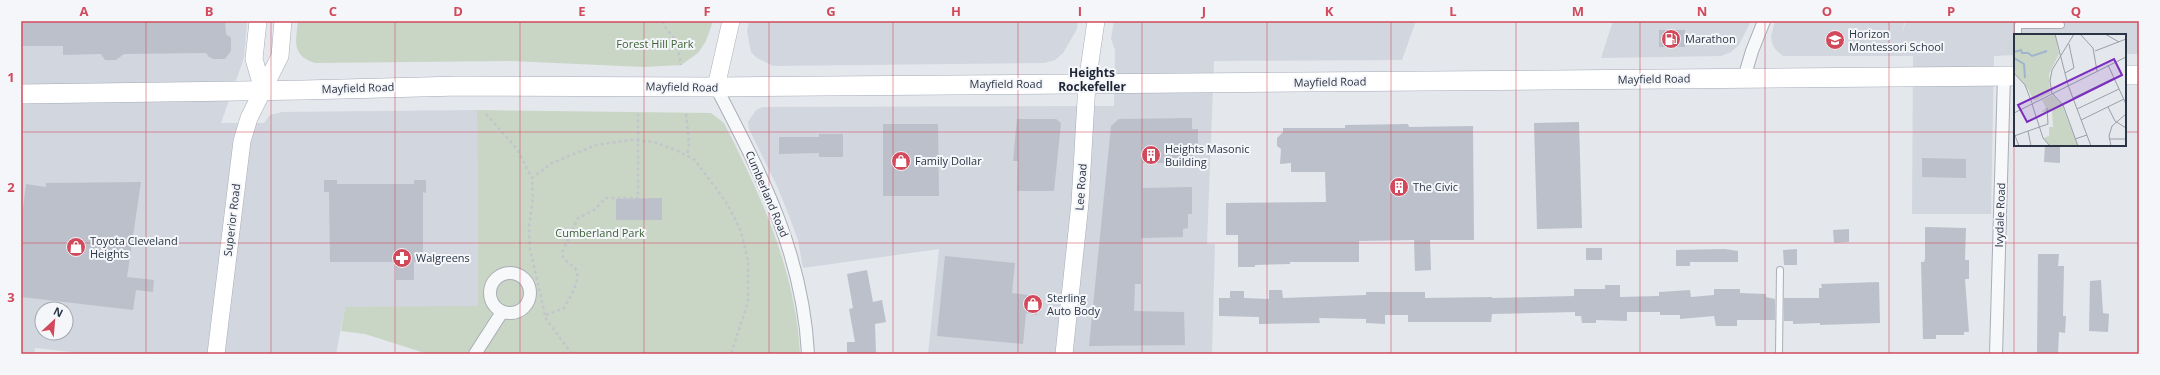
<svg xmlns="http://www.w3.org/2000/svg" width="2160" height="375" font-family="'Open Sans',sans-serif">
<rect width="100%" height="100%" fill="#e4e7ec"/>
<path fill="#d2d6de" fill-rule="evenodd" d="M21,21H247L244,58L221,123H264L270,115L282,112L477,110L478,307H345L336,354H90L35,348L34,354H21ZM42,309H66V333H42Z
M749,21H1078L1077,29L1063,53L1055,60L1044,63L773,66L757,58L751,52L747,31Z
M1114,21H1416L1402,60L1214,61L1207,244H1215L1212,354H928L939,249L803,268L798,240L788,213L777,186L749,129L748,122L756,110L762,107H768L1114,106L1115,50L1111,39Z
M1613,21H1751L1739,45L1731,52L1721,56L1601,58Z
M1775,21H1905L1901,37L1906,21H2139V54H2125V35H2015V55L1994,56L1991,214H1912L1913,56H1783L1775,49L1772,43L1771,36Z"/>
<path fill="#c9d6c5" d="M298,21H713L706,41L698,53L681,65L644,67L511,61L315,63C291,56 296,40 298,21Z
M477,110L711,113L724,123C761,195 796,272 800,354H428L365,334L341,331L345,307L478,306Z"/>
<path fill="#bbc0ca" d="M21,21H225L226,34L231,38V51L225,59H214L209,57L206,53L124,54L116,60H105L101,54L63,55V46H21Z
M1659,30H1685V47H1659Z
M1192,118V129H1198V147H1193V163H1143V188L1192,187V214H1188V228L1183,229V237L1141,238V284H1135L1134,311L1184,312L1185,345L1089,346L1111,126L1119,119Z
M1017,119H1056L1061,123L1054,191H1017L1018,161H1013Z
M1579,122L1582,228L1537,229L1534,123Z
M883,124H938L939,196H883Z
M1408,124L1409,127L1473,126L1474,240H1430L1431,270L1415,271L1414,240L1359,241V262H1290V264L1255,265V267H1238V235H1226V203L1326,202L1325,172H1291V163L1280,164L1281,149L1277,146V138L1283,132V128H1345V125Z
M819,134H843V157H819V153L779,154V137H819Z
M2045,145H2060V163L2044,162Z
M1922,158L1966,159V178L1922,177Z
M324,180H337V184H414V180H426V193L423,192V262H414V280H396V262H330L329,192H324Z
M141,182L127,277L154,280L153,292L136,290L133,310L21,297V224L26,184L46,187V183Z
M662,198V220H616V199Z
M1925,227L1966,228L1965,260H1969V279H1965L1969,332H1964V335H1936V339H1923L1921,262H1924L1925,259Z
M1849,229V242L1834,243L1833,230Z
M1586,248H1602V260H1586Z
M1725,249L1738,251V262H1690V266H1676V250Z
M1797,249V265H1784L1783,250Z
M2038,254H2059L2058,266H2064L2063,316H2066L2065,333L2059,332L2058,354H2037Z
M945,256L1015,263L1012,293L1038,296L1037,315L1026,313L1023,344L937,336Z
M867,270L873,302L882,300L886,322L875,324L876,354H847V342H855L849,309L853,308L847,274Z
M2101,280L2103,313L2109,314L2108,332L2089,331L2090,281Z
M1879,282L1880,323L1820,325V323L1793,324V321H1784V298H1819V288H1822L1821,284Z
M1605,285H1620V297L1659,296V292L1690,290L1691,297L1714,295V289H1740V293L1766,294V297L1775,299V320H1737V326H1716L1714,316L1680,319V315H1660V312H1627V321L1596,320V323H1582L1581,316H1575V312L1492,314L1491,322H1408V315H1385V324L1366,323V319L1319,318L1320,323L1259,324V317L1219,316V298H1230V291H1244V298L1269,299V290H1282L1283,298L1366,295V292H1425V298L1492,297V298L1574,296V289H1605Z"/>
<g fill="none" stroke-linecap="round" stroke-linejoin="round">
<defs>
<path id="lane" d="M2018,35V25H2061
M1779,354L1780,270"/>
<path id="street" d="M1744,78L1752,51L1764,21
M716,87C761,174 803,253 808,354
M490 293a20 20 0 1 1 40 0a20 20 0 1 1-40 0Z
M475,354L502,312
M1996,354L2004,76"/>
<path id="secondary" d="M258,21L254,59L263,90
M716,87L731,21
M216,354L242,141L249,118L280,56L283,21
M1064,354L1080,203L1087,83L1096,21"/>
<path id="primary" d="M2125,75H2139
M21,94L304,90L460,86L716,87L2015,76"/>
</defs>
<use href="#lane" stroke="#a9aeb7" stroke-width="8"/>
<use href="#street" stroke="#a9aeb7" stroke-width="14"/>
<use href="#secondary" stroke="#a9aeb7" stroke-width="18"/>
<use href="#primary" stroke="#a3abb8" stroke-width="20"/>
<path stroke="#c2c5cb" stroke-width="2.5" stroke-dasharray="3 3" stroke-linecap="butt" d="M663,21L665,27L677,42L681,65
M486,114L517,149L532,178
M686,114L689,143L687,156
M546,315L564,308C569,299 584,276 574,267C569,262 563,261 562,253L578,218L594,210L606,198H638V114
M572,354L546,319L530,249L529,228L533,198L532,178L552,163L596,145L632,140L654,142L676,150L695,160L728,205L741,231L748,261V302L731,354"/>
<use href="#lane" stroke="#f7f8fa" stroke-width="6"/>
<use href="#street" stroke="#f7f8fa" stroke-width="12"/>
<use href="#secondary" stroke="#fff" stroke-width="17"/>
<use href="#primary" stroke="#fff" stroke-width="19"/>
</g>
<path fill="none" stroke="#d1495b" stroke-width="1" stroke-opacity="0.55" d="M146,21V354M271,21V354M395,21V354M520,21V354M644,21V354M769,21V354M893,21V354M1018,21V354M1142,21V354M1267,21V354M1391,21V354M1516,21V354M1640,21V354M1765,21V354M1889,21V354M2014,21V354M21,132H2015M2125,132H2139M21,243H2139"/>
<defs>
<symbol id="fuel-disc" viewBox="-11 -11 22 22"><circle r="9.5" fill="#d1495b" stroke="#f4f6f9"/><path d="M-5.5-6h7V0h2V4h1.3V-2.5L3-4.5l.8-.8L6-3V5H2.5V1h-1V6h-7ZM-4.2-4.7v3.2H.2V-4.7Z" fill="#fff"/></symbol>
<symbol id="school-disc" viewBox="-11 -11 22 22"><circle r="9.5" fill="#d1495b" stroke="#f4f6f9"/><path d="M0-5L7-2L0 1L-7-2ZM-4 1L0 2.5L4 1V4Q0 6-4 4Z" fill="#fff"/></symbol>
<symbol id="building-disc" viewBox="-11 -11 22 22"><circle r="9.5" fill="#d1495b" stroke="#f4f6f9"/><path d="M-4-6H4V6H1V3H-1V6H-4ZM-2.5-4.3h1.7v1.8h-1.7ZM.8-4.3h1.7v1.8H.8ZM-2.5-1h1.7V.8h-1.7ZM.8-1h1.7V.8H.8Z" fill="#fff"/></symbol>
<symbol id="shop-disc" viewBox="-11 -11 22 22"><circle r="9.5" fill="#d1495b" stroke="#f4f6f9"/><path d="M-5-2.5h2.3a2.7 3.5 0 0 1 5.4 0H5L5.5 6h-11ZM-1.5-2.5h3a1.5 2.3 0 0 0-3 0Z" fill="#fff"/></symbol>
<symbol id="pharmacy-disc" viewBox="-11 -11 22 22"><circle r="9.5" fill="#d1495b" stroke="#f4f6f9"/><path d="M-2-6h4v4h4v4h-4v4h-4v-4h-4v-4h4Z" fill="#fff"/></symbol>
</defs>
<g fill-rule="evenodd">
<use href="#fuel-disc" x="1660" y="28" width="22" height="22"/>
<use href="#school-disc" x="1824" y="29" width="22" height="22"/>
<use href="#building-disc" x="1140" y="144" width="22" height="22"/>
<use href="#shop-disc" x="890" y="150" width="22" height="22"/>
<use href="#building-disc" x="1388" y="176" width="22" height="22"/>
<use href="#shop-disc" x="65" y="236" width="22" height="22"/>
<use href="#pharmacy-disc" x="391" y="247" width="22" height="22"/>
<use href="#shop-disc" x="1022" y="293" width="22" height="22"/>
</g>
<g text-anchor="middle" stroke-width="4" stroke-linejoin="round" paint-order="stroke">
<g font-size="11" fill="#2b3445" stroke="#f4f6f9" text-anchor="start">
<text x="1849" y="38">Horizon<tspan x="1849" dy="13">Montessori School</tspan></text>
<text x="1685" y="43">Marathon</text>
<text x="1165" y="153">Heights Masonic<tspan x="1165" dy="13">Building</tspan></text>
<text x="915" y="165">Family Dollar</text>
<text x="1413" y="191">The Civic</text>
<text x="90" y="245">Toyota Cleveland<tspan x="90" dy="13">Heights</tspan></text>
<text x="416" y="262">Walgreens</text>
<text x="1047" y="302">Sterling<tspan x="1047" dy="13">Auto Body</tspan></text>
</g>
<g font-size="11" fill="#3f6138" stroke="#f4f6f9">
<text x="655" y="48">Forest Hill Park</text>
<text x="600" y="237">Cumberland Park</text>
</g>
<g font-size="11" fill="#2b3445" stroke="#f4f6f9">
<text transform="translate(1654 79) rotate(-1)" y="4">Mayfield Road</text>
<text transform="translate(1330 82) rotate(-1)" y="4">Mayfield Road</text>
<text x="1006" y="88">Mayfield Road</text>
<text transform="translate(682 87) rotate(1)" y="4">Mayfield Road</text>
<text transform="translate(358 88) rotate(-2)" y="4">Mayfield Road</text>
<text transform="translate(1081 187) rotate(-86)" y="4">Lee Road</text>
<text transform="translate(767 194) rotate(67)" y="4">Cumberland Road</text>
<text transform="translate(2000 215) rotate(-88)" y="4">Ivydale Road</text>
<text transform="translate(232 220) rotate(-83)" y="4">Superior Road</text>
</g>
<g font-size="12" font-weight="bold" fill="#1d2536" stroke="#f4f6f9">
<text x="1092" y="77">Heights<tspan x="1092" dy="14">Rockefeller</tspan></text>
</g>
</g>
<g transform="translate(2014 34)">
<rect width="112" height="112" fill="#e4e7ec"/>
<path d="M0,0H41L45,20L35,40L36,59L20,67L14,55L0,38ZM39,61L48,71L64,112H36L29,104L35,102V93H39L38,77L27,78L32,74L28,66Z" fill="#c9d6c5"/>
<path fill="none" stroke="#9fb4cc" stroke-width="2" d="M0,18L7,16L8,19H14L18,22L33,17M0,24L10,30L11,44"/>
<path fill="none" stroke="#9a9fa9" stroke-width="1" d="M41,0L54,51M66,0L79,14L83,37M91,0L105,8M81,17L112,5M94,31L112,70M0,39L11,51L18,69M51,39L60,34L55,10M54,51L77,112M38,60L36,47L38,36L60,0M39,60L49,71L64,112M59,64L100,44M18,70L29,104L36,112M94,73L101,87L112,94M63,75L105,55M0,79L112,23M67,86L110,65M14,97L17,112M0,99L5,112M0,102L34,90L33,74M61,105L73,101M95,105H112M97,112L95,102L98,92L112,80"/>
<path fill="#7b2cbf" fill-opacity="0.15" stroke="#7b2cbf" stroke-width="2" d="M100,25L108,41L13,88L4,71Z"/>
<rect width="112" height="112" fill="none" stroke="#2b3445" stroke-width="2"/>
</g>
<rect width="2160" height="375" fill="none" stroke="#f4f6f9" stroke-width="44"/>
<g transform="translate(54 321) rotate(26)"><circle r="19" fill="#f4f6f9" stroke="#a4a8b1"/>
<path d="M0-3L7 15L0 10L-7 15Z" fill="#d1495b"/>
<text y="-6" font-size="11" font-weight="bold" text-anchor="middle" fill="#2b3445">N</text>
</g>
<rect x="22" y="22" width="2116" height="331" fill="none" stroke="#d1495b" stroke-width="1.5"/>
<g font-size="13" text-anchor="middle" font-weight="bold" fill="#d1495b">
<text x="84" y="16">A</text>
<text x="209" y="16">B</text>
<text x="333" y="16">C</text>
<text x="458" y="16">D</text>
<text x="582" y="16">E</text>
<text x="707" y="16">F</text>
<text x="831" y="16">G</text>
<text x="956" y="16">H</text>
<text x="1080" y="16">I</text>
<text x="1204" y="16">J</text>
<text x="1329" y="16">K</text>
<text x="1453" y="16">L</text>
<text x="1578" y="16">M</text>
<text x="1702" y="16">N</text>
<text x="1827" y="16">O</text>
<text x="1951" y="16">P</text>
<text x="2076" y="16">Q</text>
<text x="11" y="82">1</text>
<text x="11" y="192">2</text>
<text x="11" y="302">3</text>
</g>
</svg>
